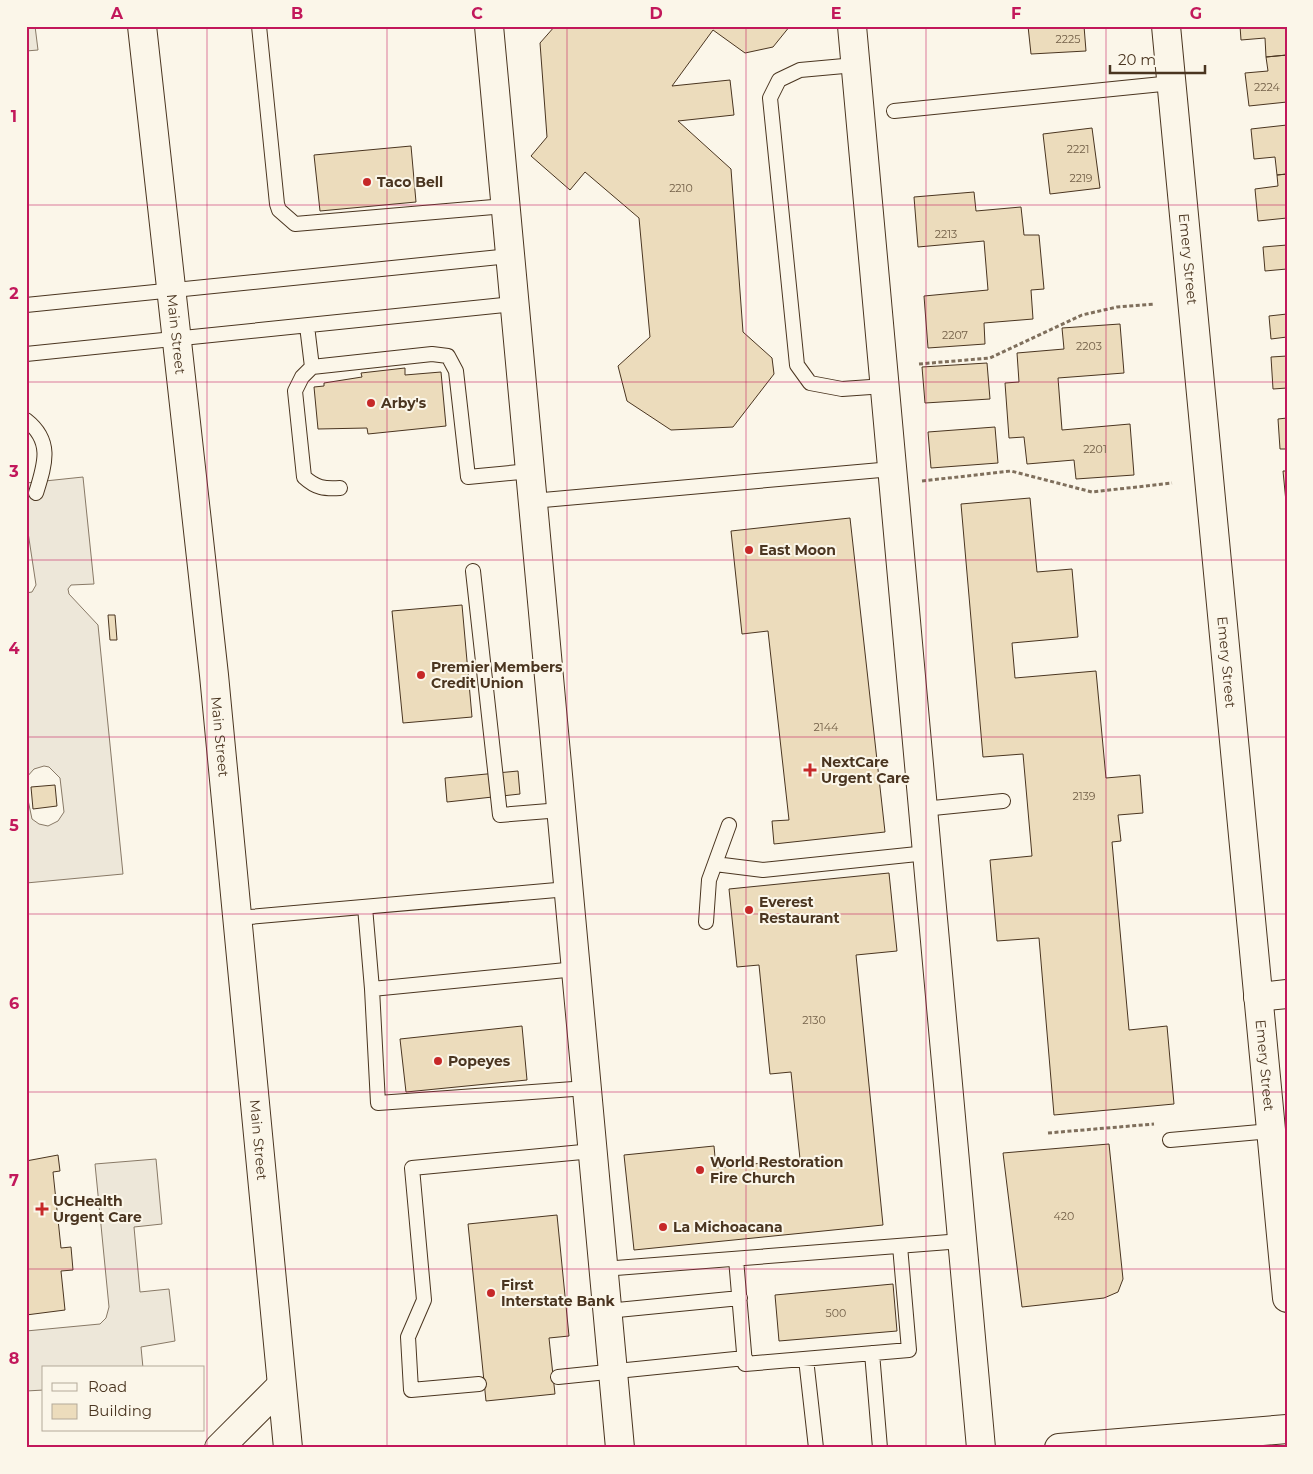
<svg xmlns="http://www.w3.org/2000/svg" width="1313" height="1474" font-family="Montserrat,sans-serif">
<rect width="100%" height="100%" fill="#fbf6e9"/>
<path fill="#ede7d9" stroke="#887966" fill-rule="evenodd" d="M26,26H35L38,50L26,51Z
M83,477L94,584L71,585L68,589L69,594L98,625L123,874L26,883V593L32,592L36,585L26,519V483ZM44,766L49,767L60,778L64,812L58,821L48,826L39,824L32,819L27,795L26,778L34,769Z
M156,1159L162,1224L134,1227L140,1292L169,1289L175,1341L141,1347L143,1368H44V1390L26,1391V1331L100,1324L106,1318L109,1307L95,1164Z"/>
<path fill="#ecdcbc" stroke="#4a3520" d="M555,26H790L773,47L745,53L713,30L672,86L730,80L734,115L678,121L731,169L743,332L772,358L774,374L733,427L671,430L627,401L618,366L650,337L639,218L585,172L570,190L531,156L547,137L540,43Z
M1028,26H1084L1086,51L1031,54Z
M1240,26H1287V55L1266,57L1265,38L1241,40Z
M1287,55V102L1249,106L1245,73L1268,71L1266,57Z
M1287,125V174L1277,175L1275,157L1254,159L1251,129Z
M1092,128L1100,188L1050,194L1043,134Z
M411,146L416,202L320,211L314,155Z
M1287,174V218L1258,221L1255,189L1278,186L1277,175Z
M974,192L976,211L1021,207L1024,235H1039L1044,289L1031,290L1033,319L984,323L985,344L928,348L924,296L988,290L984,241L918,247L914,197Z
M1287,245V269L1265,271L1263,247Z
M1287,314V337L1271,339L1269,316Z
M1120,324L1124,373L1058,378L1062,430L1130,424L1134,475L1076,479L1074,460L1027,464L1024,437L1009,438L1005,383L1019,382L1017,353L1064,349L1062,328Z
M1287,356V388L1273,389L1271,357Z
M987,363L990,399L925,403L922,367Z
M405,368V375L441,372L446,426L368,434L367,428L318,429L314,387L324,386V383L362,377L361,373Z
M1287,418V449H1280L1278,419Z
M995,427L998,463L931,468L928,432Z
M1283,471H1287V502H1286Z
M1030,498L1037,572L1072,569L1078,637L1012,643L1015,678L1096,671L1106,778L1140,775L1143,813L1118,815L1121,841L1112,842L1129,1030L1167,1026L1174,1104L1054,1115L1039,938L997,941L990,860L1032,856L1023,754L983,757L961,504Z
M850,518L885,832L774,844L772,821L789,820L768,631L742,634L731,531Z
M462,605L472,717L403,723L392,611Z
M108,615H115L117,640H110Z
M518,771L520,794L447,802L445,778Z
M55,785L57,806L33,809L31,787Z
M889,873L897,951L856,955L883,1225L634,1250L624,1155L714,1146L716,1168L800,1159L791,1072L770,1074L759,965L737,967L729,889Z
M522,1026L527,1080L406,1092L400,1039Z
M1109,1144L1123,1279L1118,1292L1104,1298L1022,1307L1003,1153Z
M58,1155L60,1171L53,1172L61,1248L71,1247L73,1270L61,1271L65,1310L26,1315V1161Z
M557,1215L569,1336L549,1338L555,1394L486,1401L468,1224Z
M893,1284L897,1331L779,1341L775,1295Z"/>
<g fill="none" stroke-linecap="round" stroke-linejoin="round">
<defs>
<path id="service" d="M259,26L277,204L279,210L295,224L505,206
M855,65L800,70L779,80L770,98L797,365L810,383L842,389L885,386
M894,111L1172,83
M26,305L510,256
M307,326L312,367
M26,354L514,304
M26,420C53,441 45,464 36,493
M340,488C324,489 316,488 304,477L295,391L302,377L312,367L432,354L448,356L456,371L468,477L530,471
M532,501L892,469
M473,571L500,815L561,810
M923,809L1003,801
M715,864L763,870L927,853
M365,907L372,989L576,969
M238,918L568,889
M706,922L709,880L729,825
M372,989L378,1103L587,1088
M1170,1140L1271,1131
M736,1259L745,1364L909,1350L900,1246
M603,1269L962,1241
M607,1311L740,1298
M872,1353L880,1448
M806,1359L816,1448
M558,1377L745,1358
M479,1384L411,1390L408,1337L424,1300L412,1168L593,1151"/>
<g id="minor">
<path d="M489,26L620,1448"/>
<path d="M852,26L981,1448"/>
<path id="s1" d="M1166,26L1287,1298"/>
<path d="M1258,997L1287,994"/>
</g>
<path id="tertiary" d="M1059,1448L1287,1429"/>
<g id="trunk">
<path id="s2" d="M142,26L214,675L288,1448"/>
<path d="M219,1448L281,1386"/>
</g>
</defs>
<use href="#service" stroke="#4a3520" stroke-width="16"/>
<use href="#minor" stroke="#4a3520" stroke-width="30"/>
<use href="#tertiary" stroke="#4a3520" stroke-width="30"/>
<use href="#trunk" stroke="#4a3520" stroke-width="30"/>
<path stroke="#7f6f5c" stroke-width="3" stroke-dasharray="4 2.5" stroke-linecap="butt" d="M919,364L990,358L1082,315L1117,307L1155,304
M922,481L1011,471L1092,492L1172,483
M1048,1133L1154,1124"/>
<use href="#service" stroke="#fbf6e9" stroke-width="14"/>
<use href="#minor" stroke="#fbf6e9" stroke-width="28"/>
<use href="#tertiary" stroke="#fbf6e9" stroke-width="28"/>
<use href="#trunk" stroke="#fbf6e9" stroke-width="28"/>
</g>
<path fill="none" stroke="#c2185b" stroke-width="1" stroke-opacity="0.55" d="M207,26V1448M387,26V1448M567,26V1448M746,26V1448M926,26V1448M1106,26V1448M26,205H1287M26,382H1287M26,560H1287M26,737H1287M26,914H1287M26,1092H1287M26,1269H1287"/>
<g fill="#c62828" stroke="#fbf6e9" stroke-width="2">
<circle cx="367" cy="182" r="5"/>
<circle cx="371" cy="403" r="5"/>
<circle cx="749" cy="550" r="5"/>
<circle cx="421" cy="675" r="5"/>
<path d="M807.5 762.5h5v5h5v5h-5v5h-5v-5h-5v-5h5z"/>
<circle cx="749" cy="910" r="5"/>
<circle cx="438" cy="1061" r="5"/>
<circle cx="700" cy="1170" r="5"/>
<path d="M39.5 1201.5h5v5h5v5h-5v5h-5v-5h-5v-5h5z"/>
<circle cx="663" cy="1227" r="5"/>
<circle cx="491" cy="1293" r="5"/>
</g>
<g text-anchor="middle" stroke-width="4" stroke-linejoin="round" paint-order="stroke">
<g font-size="11" fill="#725f47">
<text x="1068" y="43">2225</text>
<text x="1267" y="91">2224</text>
<text x="1078" y="153">2221</text>
<text x="1081" y="182">2219</text>
<text x="681" y="192">2210</text>
<text x="946" y="238">2213</text>
<text x="955" y="339">2207</text>
<text x="1089" y="350">2203</text>
<text x="1095" y="453">2201</text>
<text x="826" y="731">2144</text>
<text x="1084" y="800">2139</text>
<text x="814" y="1024">2130</text>
<text x="1064" y="1220">420</text>
<text x="836" y="1317">500</text>
</g>
<g font-size="14" font-weight="bold" fill="#4a3520" stroke="#fbf6e9" text-anchor="start">
<text x="377" y="187">Taco Bell</text>
<text x="381" y="408">Arby's</text>
<text x="759" y="555">East Moon</text>
<text x="431" y="672">Premier Members<tspan x="431" dy="16">Credit Union</tspan></text>
<text x="821" y="767">NextCare<tspan x="821" dy="16">Urgent Care</tspan></text>
<text x="759" y="907">Everest<tspan x="759" dy="16">Restaurant</tspan></text>
<text x="448" y="1066">Popeyes</text>
<text x="710" y="1167">World Restoration<tspan x="710" dy="16">Fire Church</tspan></text>
<text x="53" y="1206">UCHealth<tspan x="53" dy="16">Urgent Care</tspan></text>
<text x="673" y="1232">La Michoacana</text>
<text x="501" y="1290">First<tspan x="501" dy="16">Interstate Bank</tspan></text>
</g>
<g font-size="14" fill="#4a3520" stroke="#fbf6e9">
<text dy="5" stroke="none"><textPath href="#s1" startOffset="234">Emery Street</textPath></text>
<text dy="5" stroke="none"><textPath href="#s2" startOffset="310">Main Street</textPath></text>
<text dy="5" stroke="none"><textPath href="#s1" startOffset="639">Emery Street</textPath></text>
<text dy="5" stroke="none"><textPath href="#s2" startOffset="715">Main Street</textPath></text>
<text dy="5" stroke="none"><textPath href="#s1" startOffset="1044">Emery Street</textPath></text>
<text dy="5" stroke="none"><textPath href="#s2" startOffset="1120">Main Street</textPath></text>
</g>
</g>
<rect width="1313" height="1474" fill="none" stroke="#fbf6e9" stroke-width="55"/>
<rect x="42" y="1366" width="162" height="65" fill="#fbf6e9" stroke="#b4a999"/>
<rect x="52" y="1383" width="25" height="8" fill="#fbf6e9" stroke="#b4a999"/>
<text x="88" y="1392" font-size="15" fill="#4a3520">Road</text>
<rect x="52" y="1404" width="25" height="15" fill="#ecdcbc" stroke="#b4a999"/>
<text x="88" y="1416" font-size="15" fill="#4a3520">Building</text>
<path d="M1110 65v8h95v-8" fill="none" stroke="#4a3520" stroke-width="2.5"/>
<text x="1118" y="65" font-size="15" fill="#4a3520" stroke="#fbf6e9" stroke-width="4" paint-order="stroke">20 m</text>
<rect x="28" y="28" width="1258" height="1418" fill="none" stroke="#c2185b" stroke-width="2"/>
<g font-size="16" text-anchor="middle" font-weight="bold" fill="#c2185b">
<text x="117" y="19">A</text>
<text x="297" y="19">B</text>
<text x="477" y="19">C</text>
<text x="656" y="19">D</text>
<text x="836" y="19">E</text>
<text x="1016" y="19">F</text>
<text x="1196" y="19">G</text>
<text x="14" y="122">1</text>
<text x="14" y="299">2</text>
<text x="14" y="477">3</text>
<text x="14" y="654">4</text>
<text x="14" y="831">5</text>
<text x="14" y="1009">6</text>
<text x="14" y="1186">7</text>
<text x="14" y="1364">8</text>
</g>
</svg>
